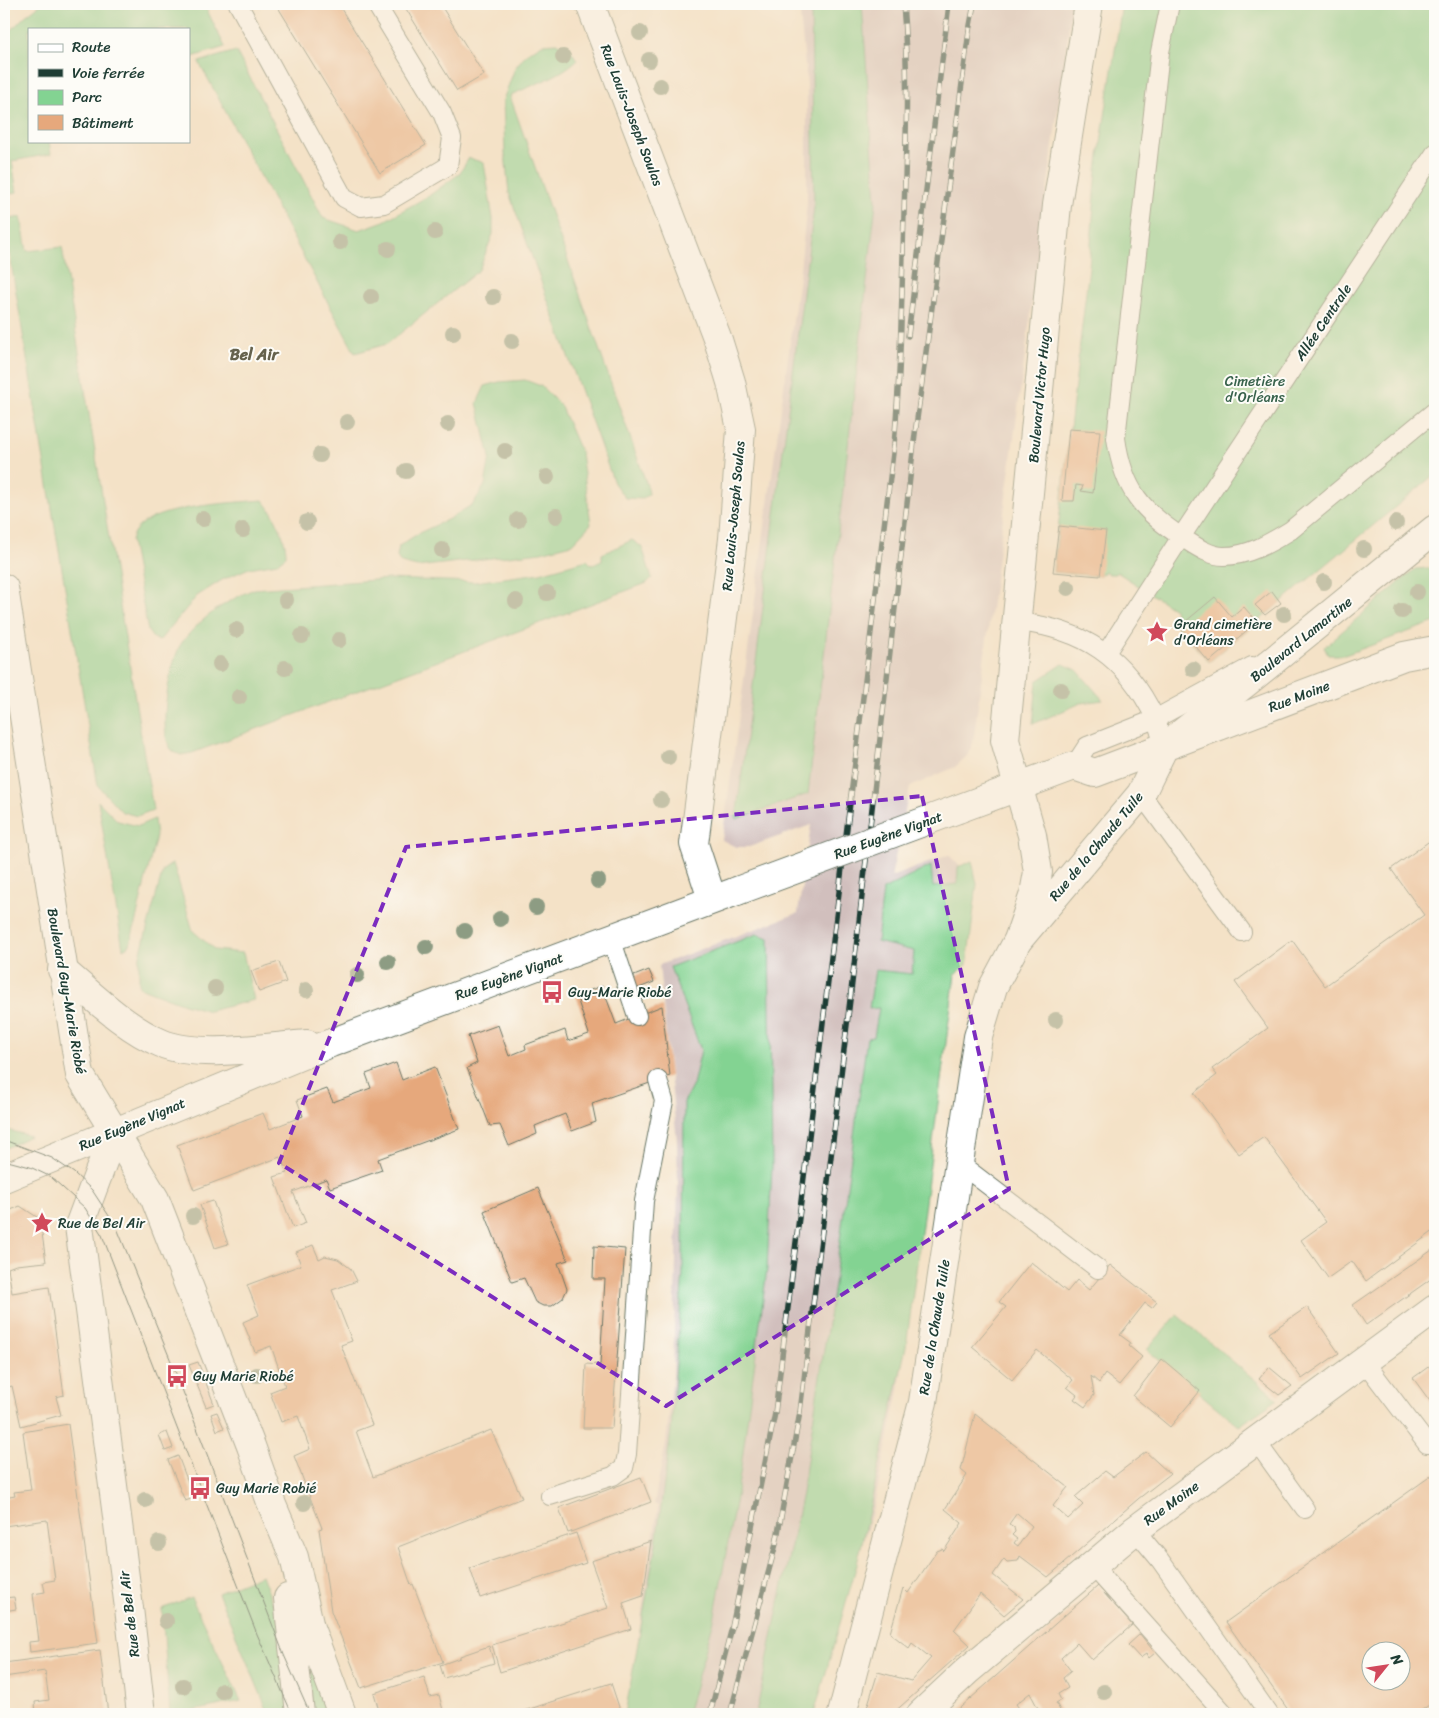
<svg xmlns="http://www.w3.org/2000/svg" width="1439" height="1718" font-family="Sriracha,sans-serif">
<rect width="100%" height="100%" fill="#fdfcf7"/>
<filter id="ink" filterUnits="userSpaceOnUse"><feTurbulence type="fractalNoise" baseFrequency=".02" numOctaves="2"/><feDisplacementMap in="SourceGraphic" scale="10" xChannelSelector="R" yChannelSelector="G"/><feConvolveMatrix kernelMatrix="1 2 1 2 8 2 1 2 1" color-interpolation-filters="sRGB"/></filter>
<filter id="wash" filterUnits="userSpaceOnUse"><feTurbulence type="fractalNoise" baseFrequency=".0096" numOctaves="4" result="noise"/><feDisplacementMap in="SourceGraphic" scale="20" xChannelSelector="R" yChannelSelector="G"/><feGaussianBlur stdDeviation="1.12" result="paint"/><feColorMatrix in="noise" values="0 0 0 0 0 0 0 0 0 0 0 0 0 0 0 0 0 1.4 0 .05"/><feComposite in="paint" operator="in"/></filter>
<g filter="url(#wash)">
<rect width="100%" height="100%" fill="#f4e2c7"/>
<path fill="#d1bfbd" d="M799,4H1072L973,743L967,756L955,767L910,787L891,877L949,855L969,876L899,1390L874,1505L812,1714H627L658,1506L654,1504L666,1442L673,1376L678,1183L677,1141L659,965L798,913L811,825L749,847H736L722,840L800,270L807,204V84Z"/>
<path fill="#83d392" stroke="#518863" d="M41,4H204L225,47L189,58V29H29V141H49L51,154L12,161L17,192L4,195V38L24,17Z
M811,4H862L876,202L808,794L736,819L814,208Z
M1122,4H1435V474L1209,662L1179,627V621L1176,619L1174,609L1117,572L1115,574H1109L1105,571L1103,574L1100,572V576L1053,572L1089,267L1097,169Z
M557,43L568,46L577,60C558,78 532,84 510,96L648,488L649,494L642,499L625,498L614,483L509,193L505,153L503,100L515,68L526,54L542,44Z
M236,51L323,218L359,230L384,221L430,195L459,174L469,158L484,163L493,219V234L479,270L387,344L355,353L199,62Z
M21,217L27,251L62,247L153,810L137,816L122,812L98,786L4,220Z
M525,380L541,386L560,405L581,453L591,524L572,544L541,552L417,567L401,563L397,557L399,546L419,533L449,519L473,504L485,485L490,457L477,403L485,386L499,382Z
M263,500C274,512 287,540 286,556L277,563L249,568L222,580L197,596L159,641L152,637L148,631L131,541C132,538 133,533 135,531C153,505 234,503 263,500Z
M632,540L642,547L652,578L647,583L192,753L181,755C178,754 173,752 171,749C157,733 170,657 183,641C202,617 226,601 254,589L388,579L475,582L540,573L587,560L592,565L602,561V554Z
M1428,568L1435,571V622L1345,655H1328L1324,647L1415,569Z
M1063,664L1077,670L1103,700L1081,703L1033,724L1037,681Z
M98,801L118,821L138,826L154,819L156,836L130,945L123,949Z
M972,861L977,884L967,965L955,974L906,1347L857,1564L814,1714H756L802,1493L835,1278L867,1038L874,1037L879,1008L869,1009L875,970L912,974L914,951L877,942L883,890L931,866L933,887L957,884L958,867Z
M173,863L193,931L215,950L243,953L254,1000L209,1011L184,1004L139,987V959L163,870Z
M757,934L769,938L772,1166L767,1269L740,1475L714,1620L687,1714H625L656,1544L671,1431L683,1273L684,1102L693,1085L701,1050L670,967Z
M4,1129L30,1136L4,1149Z
M1177,1315L1278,1399L1239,1426L1147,1350Z
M262,1575L283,1631L290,1714H269L218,1593Z
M191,1597L241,1701L177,1714H170L162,1609Z
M308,1664L314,1665L333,1714H313Z"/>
<g id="blocks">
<path fill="#e6a87c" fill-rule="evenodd" d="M276,4H338L426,145L380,173Z
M403,4H440L484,75L457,91Z
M1069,429L1100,431L1093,493L1081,491L1083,486L1076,485L1074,501H1062Z
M1059,526L1106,531L1100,576L1053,572Z
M1272,591L1281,603L1265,615L1255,605Z
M1215,597L1232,617L1244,607L1257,622L1209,662L1179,627Z
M1435,837V1230L1366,1281L1352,1261L1328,1278L1301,1240L1326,1222L1264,1137L1239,1154L1194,1093L1217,1075L1212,1069L1268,1028L1235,982L1292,940L1325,986L1424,915L1391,869Z
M279,962L286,982L259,992L251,971Z
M649,970L654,982L634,990L629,978Z
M602,986L616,1024L662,1006L670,1076L592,1103L596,1122L572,1131L565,1114L535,1126L537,1134L509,1146L500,1125L490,1126L467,1068L477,1063L468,1036L498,1025L509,1056L526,1049L525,1045L565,1030L568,1041L589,1034L576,995Z
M396,1063L402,1080L435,1067L459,1129L378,1159L382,1170L330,1188L326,1179L293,1192L306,1223L293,1228L274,1177L287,1173L280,1157L194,1190L177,1145L263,1113L270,1129L303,1116L297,1100L327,1089L333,1102L371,1088L366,1074Z
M538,1188L568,1260L558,1263L567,1289L563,1298L552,1306H543L535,1302L524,1278L512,1282L484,1211Z
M213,1201L228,1244L215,1248L200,1205Z
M20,1206L40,1219L46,1262L16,1265L8,1268L12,1293L49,1287L64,1395L56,1397L61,1415L21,1426L12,1386L4,1388V1213Z
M313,1245L319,1259L325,1256L338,1259L351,1269L357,1281L332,1290L352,1341L341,1345L372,1425L356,1431L373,1477L491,1430L522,1498L398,1547L411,1585L413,1584L443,1662L361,1688L331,1611L319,1529L322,1528L294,1456L310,1449L298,1416L281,1422L270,1392L285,1386L271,1346L255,1352L243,1322L259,1315L247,1285L301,1265L296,1252Z
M594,1246L625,1249L612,1428H583L586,1364L600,1365L605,1279H593Z
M1435,1248V1276L1366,1325L1353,1305Z
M1031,1262L1067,1292L1077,1280L1089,1290L1110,1265L1157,1302L1152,1308L1145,1303L1120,1335L1131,1343L1129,1346L1142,1357L1119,1385L1105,1374L1099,1383L1091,1376L1094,1395L1085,1407L1074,1399L1077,1395L1067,1387L1073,1380L1037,1350L1012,1380L972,1347L1006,1307L999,1302Z
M1307,1307L1339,1353L1302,1379L1269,1333Z
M1162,1359L1200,1391L1170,1427L1133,1396Z
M198,1362L214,1404L206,1407L189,1365Z
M1435,1362V1408L1413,1378Z
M1269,1367L1292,1386L1279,1395L1259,1379Z
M217,1412L224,1428L217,1431L211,1414Z
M975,1414L1068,1487L1053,1506L1068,1519L1083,1505L1075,1497L1105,1471L1113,1477L1146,1452L1170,1474L1138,1499L1048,1577L1020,1556L1018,1561L1007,1562L1004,1559L993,1575L1023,1599L1004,1615L980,1594L954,1630L970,1645L892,1714H865L878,1672L911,1681L931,1658L912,1643L909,1648L890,1633L903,1588L908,1593L937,1551L942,1549L944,1551L962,1523L945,1509L967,1475L961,1470ZM1017,1513L1032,1526L1018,1546L1014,1543L1017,1539L1012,1535L1015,1532L1014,1527L1009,1524Z
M68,1424L98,1643L30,1652L29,1642L39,1641L33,1594L45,1592L43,1582L55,1580L47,1520L4,1526V1498L15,1496L14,1492L31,1490L23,1432Z
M167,1432L173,1448L165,1451L159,1435Z
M178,1456L194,1498L185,1501L168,1460Z
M1435,1473V1701L1416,1714H1291L1226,1622ZM1372,1650H1402V1680H1372Z
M641,1477L651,1502L568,1533L559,1508Z
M576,1533L586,1563L480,1598L470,1568Z
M651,1541L643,1596L623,1603L631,1629L500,1672L492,1645L608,1608L591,1561Z
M1098,1586L1132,1625L1092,1660L1077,1643L1061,1658L1071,1671L1063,1678L1068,1688L1058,1694L1061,1700L1056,1703L1062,1714H1041L1030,1693L1016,1704L1023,1714H953Z
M14,1597L16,1609L4,1611V1598Z
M1140,1634L1155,1653L1149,1658L1146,1654L1140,1658L1128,1645Z
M489,1646L494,1663L444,1678L440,1665L460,1658V1656Z
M100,1650L108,1714H36L35,1702L49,1700L45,1671L4,1677V1663Z
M424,1677L430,1697L439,1695L444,1714H380L374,1693Z
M611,1683L620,1710L607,1714H514Z"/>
</g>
</g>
<g filter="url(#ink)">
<use href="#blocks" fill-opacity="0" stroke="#6a7767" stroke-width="1"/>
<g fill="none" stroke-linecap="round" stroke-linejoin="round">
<defs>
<path id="service" d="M238,4L344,198L361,207L384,204L448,166L452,138L442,113L376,4
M1170,4L1160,52L1116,438C1123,489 1142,512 1186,540C1197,547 1210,556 1224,556C1248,556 1270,543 1291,530L1435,411
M1018,622C1083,629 1126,657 1155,718C1159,727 1161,737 1164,747
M1106,653L1181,537L1435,153
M1074,766L1087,746L1155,719L1252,666
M1141,794L1242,932
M611,938L637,1016
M959,1163L1098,1269
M1364,1361L1427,1444H1435
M1256,1441L1305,1509
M550,1496L613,1476L624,1468L627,1454L644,1201L664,1101L658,1080
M1135,1530L1160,1560L1269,1714
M1092,1565L1225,1714"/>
<path id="minor" d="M590,4L718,340L731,382L741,429L733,539L694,844L712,899
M1019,939L1141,794L1164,747L1404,656L1435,650
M114,1132L79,1226L129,1608L141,1714
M921,1714L967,1671L1135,1530L1435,1309"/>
<path id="tertiary" d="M958,809L1074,766L1095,773L1164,747L1247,682L1435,529
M62,970C92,995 125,1028 161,1043C198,1059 266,1047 307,1044
M4,1178L331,1043L737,891
M842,1714L923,1402L978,1037L993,987L1018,940L1034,894L1038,872L1032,835L1005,740L1057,205L1089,4"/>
<path id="secondary" d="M4,588L80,1075L155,1199L251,1446L272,1505L294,1557L310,1628L342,1714
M288,1598L300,1714"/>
</defs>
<use href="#service" stroke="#6a7767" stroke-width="20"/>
<use href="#minor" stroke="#6a7767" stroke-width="30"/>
<use href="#tertiary" stroke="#6a7767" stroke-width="30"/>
<use href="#secondary" stroke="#6a7767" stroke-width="30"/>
<use href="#service" stroke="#fff" stroke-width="18"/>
<use href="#minor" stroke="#fff" stroke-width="28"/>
<use href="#tertiary" stroke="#fff" stroke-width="28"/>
<use href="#secondary" stroke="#fff" stroke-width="28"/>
<path stroke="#1f3d34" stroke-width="1" d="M4,1140L52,1158L74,1173L92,1190L117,1228L177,1376L284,1655L310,1714
M4,1160L30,1167L51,1177L85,1208L102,1235L257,1634L292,1714"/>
<defs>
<path id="rail" d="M908,336L949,4
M710,1714L732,1627L775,1413L894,445C901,368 902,290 904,213C906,144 909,72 903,4
M730,1714L776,1544L800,1412L850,1000L915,434L969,31L974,4"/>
</defs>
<use href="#rail" stroke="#1f3d34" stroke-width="5.5"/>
<use href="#rail" stroke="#fdfcf7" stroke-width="4" stroke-dasharray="11" stroke-linecap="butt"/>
<defs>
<path id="tertiary-bridge" d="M737,891L958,809"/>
</defs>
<use href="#tertiary-bridge" stroke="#6a7767" stroke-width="30" stroke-linecap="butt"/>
<use href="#tertiary-bridge" stroke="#fff" stroke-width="28"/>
</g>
<g fill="#8d9c83">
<circle cx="640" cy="33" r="8"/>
<circle cx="563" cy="57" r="8"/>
<circle cx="649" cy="60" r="8"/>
<circle cx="660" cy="86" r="8"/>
<circle cx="435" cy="232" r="8"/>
<circle cx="340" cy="242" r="8"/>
<circle cx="388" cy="249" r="8"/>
<circle cx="371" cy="297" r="8"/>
<circle cx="493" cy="297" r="8"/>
<circle cx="453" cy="333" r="8"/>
<circle cx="512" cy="341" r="8"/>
<circle cx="347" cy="422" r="8"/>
<circle cx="448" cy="424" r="8"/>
<circle cx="505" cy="451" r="8"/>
<circle cx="320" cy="455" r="8"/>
<circle cx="406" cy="471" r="8"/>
<circle cx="547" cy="477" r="8"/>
<circle cx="556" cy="516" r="8"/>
<circle cx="203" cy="519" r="8"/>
<circle cx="518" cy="520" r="8"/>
<circle cx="307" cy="522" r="8"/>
<circle cx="1396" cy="523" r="8"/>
<circle cx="243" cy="530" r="8"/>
<circle cx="1364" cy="549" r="8"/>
<circle cx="442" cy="550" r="8"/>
<circle cx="1324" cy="582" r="8"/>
<circle cx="1068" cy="588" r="8"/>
<circle cx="1417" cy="592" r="8"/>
<circle cx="547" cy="593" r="8"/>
<circle cx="286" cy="600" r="8"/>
<circle cx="516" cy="601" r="8"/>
<circle cx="1402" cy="611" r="8"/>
<circle cx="1284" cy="614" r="8"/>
<circle cx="236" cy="630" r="8"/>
<circle cx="302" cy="636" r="8"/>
<circle cx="339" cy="640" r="8"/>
<circle cx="220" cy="664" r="8"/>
<circle cx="285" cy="668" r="8"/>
<circle cx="1193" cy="669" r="8"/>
<circle cx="1061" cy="690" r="8"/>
<circle cx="239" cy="697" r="8"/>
<circle cx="668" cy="757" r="8"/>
<circle cx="661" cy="800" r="8"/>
<circle cx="598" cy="881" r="8"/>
<circle cx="536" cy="907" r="8"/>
<circle cx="500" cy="919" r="8"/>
<circle cx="465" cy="931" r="8"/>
<circle cx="426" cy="947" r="8"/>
<circle cx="388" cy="962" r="8"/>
<circle cx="357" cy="975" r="8"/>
<circle cx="215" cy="988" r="8"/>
<circle cx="306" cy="990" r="8"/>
<circle cx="1056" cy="1020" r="8"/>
<circle cx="193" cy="1216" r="8"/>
<circle cx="257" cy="1375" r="8"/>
<circle cx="145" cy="1500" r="8"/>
<circle cx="304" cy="1503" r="8"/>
<circle cx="159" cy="1543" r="8"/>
<circle cx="166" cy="1621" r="8"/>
<circle cx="183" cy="1686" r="8"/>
<circle cx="222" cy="1691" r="8"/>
<circle cx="1104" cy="1692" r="8"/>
</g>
</g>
<path d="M0 0H1439V1718H0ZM922,796L1009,1189L666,1406L279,1163L406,847Z" fill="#f4e2c7" fill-opacity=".55" fill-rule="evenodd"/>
<path fill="none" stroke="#7b2cbf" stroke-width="4" stroke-dasharray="10 6" stroke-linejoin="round" d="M922,796L1009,1189L666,1406L279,1163L406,847Z"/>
<defs>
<symbol id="sight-bare" viewBox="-9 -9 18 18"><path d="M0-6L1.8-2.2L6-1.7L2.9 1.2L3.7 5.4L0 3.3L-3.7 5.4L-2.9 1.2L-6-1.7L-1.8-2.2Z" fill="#d1495b" stroke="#fdfcf7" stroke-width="2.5" paint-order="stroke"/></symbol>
<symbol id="bus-bare" viewBox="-9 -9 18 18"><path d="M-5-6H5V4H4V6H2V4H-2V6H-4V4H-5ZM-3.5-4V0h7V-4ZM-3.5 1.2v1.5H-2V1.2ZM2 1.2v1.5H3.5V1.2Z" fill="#d1495b" stroke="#fdfcf7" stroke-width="2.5" paint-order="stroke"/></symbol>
</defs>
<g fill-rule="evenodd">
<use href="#sight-bare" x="1141" y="616" width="32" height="32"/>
<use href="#bus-bare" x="536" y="976" width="32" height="32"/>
<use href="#sight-bare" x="26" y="1207" width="32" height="32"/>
<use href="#bus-bare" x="161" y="1360" width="32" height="32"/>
<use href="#bus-bare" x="184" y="1472" width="32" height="32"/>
</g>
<g text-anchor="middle" stroke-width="4" stroke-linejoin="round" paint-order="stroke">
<g font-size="14" fill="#1f3d34" stroke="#fdfcf7">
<text transform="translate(632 115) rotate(69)" y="5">Rue Louis-Joseph Soulas</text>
<text transform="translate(1323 322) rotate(-56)" y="5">Allée Centrale</text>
<text transform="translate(1039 395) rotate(-85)" y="5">Boulevard Victor Hugo</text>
<text transform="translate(733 516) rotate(-85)" y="5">Rue Louis-Joseph Soulas</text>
<text transform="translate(1301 639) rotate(-39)" y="5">Boulevard Lamartine</text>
<text transform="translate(1299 696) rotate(-21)" y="5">Rue Moine</text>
<text transform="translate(888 835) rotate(-20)" y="5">Rue Eugène Vignat</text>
<text transform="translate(1096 846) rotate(-50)" y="5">Rue de la Chaude Tuile</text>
<text transform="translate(509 976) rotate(-20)" y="5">Rue Eugène Vignat</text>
<text transform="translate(67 991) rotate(80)" y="5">Boulevard Guy-Marie Riobé</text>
<text transform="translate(132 1124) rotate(-23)" y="5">Rue Eugène Vignat</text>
<text transform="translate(934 1327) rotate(-81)" y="5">Rue de la Chaude Tuile</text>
<text transform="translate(1171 1503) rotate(-36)" y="5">Rue Moine</text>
<text transform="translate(129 1614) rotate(-97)" y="5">Rue de Bel Air</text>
</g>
<g font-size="14" fill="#38624c" stroke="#fdfcf7">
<text x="1255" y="386">Cimetière<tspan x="1255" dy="16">d'Orléans</tspan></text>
</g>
<g font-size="14" fill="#1f3d34" stroke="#fdfcf7" text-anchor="start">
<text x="1174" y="629">Grand cimetière<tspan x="1174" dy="16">d'Orléans</tspan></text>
<text x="568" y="997">Guy-Marie Riobé</text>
<text x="58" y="1228">Rue de Bel Air</text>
<text x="193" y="1381">Guy Marie Riobé</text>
<text x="216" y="1493">Guy Marie Robié</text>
</g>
<g font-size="16" font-weight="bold" fill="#65624d" stroke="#fdfcf7">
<text x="254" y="360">Bel Air</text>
</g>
</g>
<rect width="1439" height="1718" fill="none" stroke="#fdfcf7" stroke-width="20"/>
<rect x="28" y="28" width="162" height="115" fill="#fdfcf7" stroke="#a4b0a9"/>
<rect x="38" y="44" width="25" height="8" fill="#ffffff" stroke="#a4b0a9"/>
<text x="72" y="52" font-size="15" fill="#1f3d34">Route</text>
<rect x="38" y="69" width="25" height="8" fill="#1f3d34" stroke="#a4b0a9"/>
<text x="72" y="78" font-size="15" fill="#1f3d34">Voie ferrée</text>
<rect x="38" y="90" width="25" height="15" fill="#83d392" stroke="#a4b0a9"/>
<text x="72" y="102" font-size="15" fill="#1f3d34">Parc</text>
<rect x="38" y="115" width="25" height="15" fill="#e6a87c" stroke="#a4b0a9"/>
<text x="72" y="128" font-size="15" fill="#1f3d34">Bâtiment</text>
<g transform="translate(1386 1666) rotate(60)"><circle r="24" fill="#fdfcf7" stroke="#a4b0a9"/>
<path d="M0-4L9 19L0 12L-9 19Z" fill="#d1495b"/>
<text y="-8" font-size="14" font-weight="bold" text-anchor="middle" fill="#1f3d34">N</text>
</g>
</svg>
